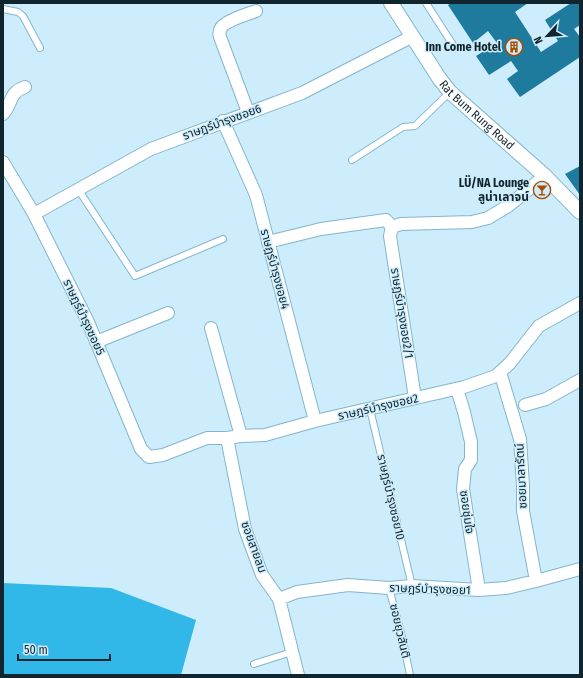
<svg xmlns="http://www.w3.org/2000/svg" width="583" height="678" font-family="'Fira Sans Condensed','Noto Sans Thai',sans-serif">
<rect width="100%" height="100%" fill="#ceedfc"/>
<path fill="#32b7e9" d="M3,583L111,588L196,620L181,675H3Z"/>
<path fill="#1e7b9e" d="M451,3H528L515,12L541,52L558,41L545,20L571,3H580V25L574,29L580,37V57L520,97L507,79L518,71L511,61L489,75L476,56L497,43L488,31L473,43L448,5Z
M580,166V195L565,174Z"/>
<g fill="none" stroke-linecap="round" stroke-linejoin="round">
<defs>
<path id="service" d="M426,3L455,48
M3,9L18,12L23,16L40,48
M352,160L403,127L415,126L450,92
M78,189L135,276L223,239
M370,409L412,586
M389,588L402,637L410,675
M254,664L292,652"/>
<path id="minor" d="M248,112L220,37C219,34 219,31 221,28C225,21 248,14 256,11
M3,114C13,103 8,93 25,87
M223,121L256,195L315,421
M3,162L34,214L88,322L141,449L149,457L163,455L207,438H227L241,436L265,435L315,421L464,387L496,376L510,363L539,326L580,303
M34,214L151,149L302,93L413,36
M392,227L390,236L415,398
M268,242L321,229L386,220L392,227L401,224L472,222L488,218L508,206L545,176
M211,328L241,436
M96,342L168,313
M500,372L520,439L523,486V511L536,581
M457,389L464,412L471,442V460L465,469L463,489L479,590
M525,405L546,399L580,380
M227,438L245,529L262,575L279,599L298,675
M279,599L297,592L348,585L389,588L412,586L479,590L506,588L536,581L580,569"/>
<g id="tertiary">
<path id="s1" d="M391,3L439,78L450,92L545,176L580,212"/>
</g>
</defs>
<use href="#service" stroke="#82b5cd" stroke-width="8"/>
<use href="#minor" stroke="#82b5cd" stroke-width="14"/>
<use href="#tertiary" stroke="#82b5cd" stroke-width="16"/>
<use href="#service" stroke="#fff" stroke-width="6"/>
<use href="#minor" stroke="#fff" stroke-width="12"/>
<use href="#tertiary" stroke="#fff" stroke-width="14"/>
</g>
<defs>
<symbol id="building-ring" viewBox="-11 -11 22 22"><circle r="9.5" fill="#ceedfc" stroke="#ab4c00" stroke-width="1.5"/><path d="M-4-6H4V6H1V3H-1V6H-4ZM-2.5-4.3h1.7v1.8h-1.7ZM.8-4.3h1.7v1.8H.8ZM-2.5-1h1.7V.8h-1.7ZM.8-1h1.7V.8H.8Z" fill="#ab4c00"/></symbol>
<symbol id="bar-ring" viewBox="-11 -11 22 22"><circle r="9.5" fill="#ceedfc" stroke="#ab4c00" stroke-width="1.5"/><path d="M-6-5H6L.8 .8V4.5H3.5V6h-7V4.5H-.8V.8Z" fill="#ab4c00"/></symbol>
</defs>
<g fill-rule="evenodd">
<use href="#building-ring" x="504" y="37" width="20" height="20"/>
<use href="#bar-ring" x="532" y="180" width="20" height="20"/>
</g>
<g text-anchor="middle" stroke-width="3" stroke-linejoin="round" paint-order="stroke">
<g font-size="12" font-weight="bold" fill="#10252e" stroke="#ceedfc" text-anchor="end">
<text x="501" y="51">Inn Come Hotel</text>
<text x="529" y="187">LÜ/NA Lounge<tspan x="529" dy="14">ลูน่าเลาจน์</tspan></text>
</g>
<g font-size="12" fill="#10252e" stroke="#ceedfc">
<text dy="4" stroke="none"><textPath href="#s1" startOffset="142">Rat Bum Rung Road</textPath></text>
<text transform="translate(222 122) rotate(-20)" y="4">ราษฎร์บำรุงซอย6</text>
<text transform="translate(275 269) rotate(75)" y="4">ราษฎร์บำรุงซอย4</text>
<text transform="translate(402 313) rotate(81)" y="4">ราษฎร์บำรุงซอย2/1</text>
<text transform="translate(84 317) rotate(65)" y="4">ราษฎร์บำรุงซอย5</text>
<text transform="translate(378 407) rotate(-13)" y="4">ราษฎร์บำรุงซอย2</text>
<text transform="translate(521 476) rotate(-93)" y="4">ซอยมาลารัตน์</text>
<text transform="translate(391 497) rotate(77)" y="4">ราษฎร์บำรุงซอย10</text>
<text transform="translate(467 512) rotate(82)" y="4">ซอยชุ่มใจ</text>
<text transform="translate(254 547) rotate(70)" y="4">ซอยสายลม</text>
<text transform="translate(430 589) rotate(2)" y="4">ราษฎร์บำรุงซอย1</text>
<text transform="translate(400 631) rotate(77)" y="4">ซอยยุวสันติ</text>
</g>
</g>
<rect width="583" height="678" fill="none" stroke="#10252e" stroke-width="8"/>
<g transform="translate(547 36) rotate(244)" stroke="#ceedfc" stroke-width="3" paint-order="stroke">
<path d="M0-3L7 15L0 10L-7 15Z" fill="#10252e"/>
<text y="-6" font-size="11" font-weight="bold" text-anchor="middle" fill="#10252e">N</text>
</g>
<path d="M18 654v6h92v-6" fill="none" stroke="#10252e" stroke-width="2"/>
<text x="24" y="654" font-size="12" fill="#10252e" stroke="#ceedfc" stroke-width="3" paint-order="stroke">50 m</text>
</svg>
